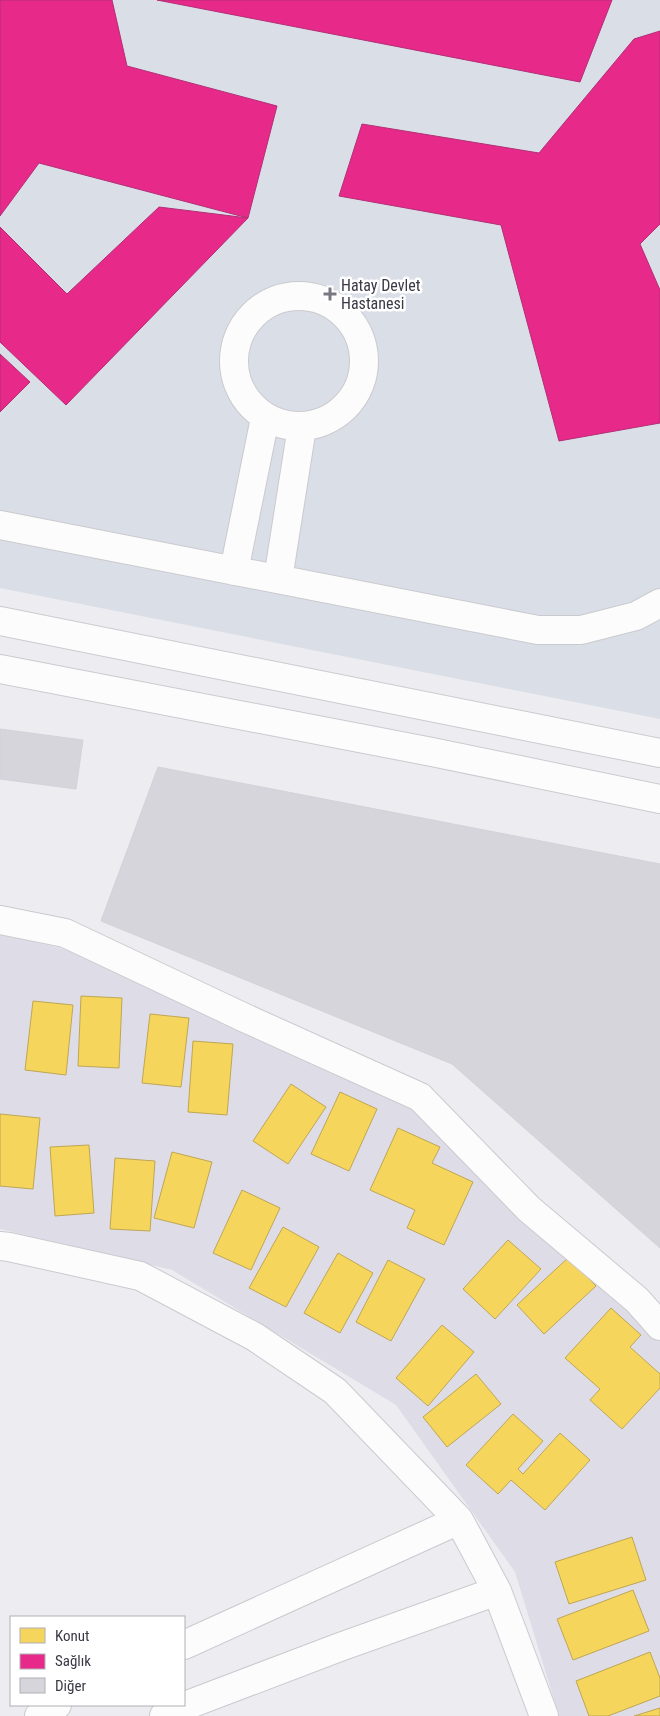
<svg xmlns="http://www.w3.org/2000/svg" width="660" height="1716" font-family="'Roboto Condensed',sans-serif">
<rect width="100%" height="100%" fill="#edecf1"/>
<path fill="#dedde7" d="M0,934L73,951L420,1097L660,1313V1716H559L515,1572L396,1405L172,1270L0,1229Z"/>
<path fill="#dadee7" d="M0,0H660V719L0,588Z"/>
<path fill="#f6d55c" stroke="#bea655" d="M81,996L122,998L119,1068L78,1066Z
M33,1001L73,1005L66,1075L25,1070Z
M150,1014L189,1018L181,1087L142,1083Z
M193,1041L233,1044L227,1115L188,1112Z
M291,1084L326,1107L288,1164L253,1141Z
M340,1092L377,1109L349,1171L311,1154Z
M0,1114L40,1118L33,1189L0,1186Z
M398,1128L440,1147L432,1163L473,1182L444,1245L407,1228L415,1210L370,1190Z
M89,1145L94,1213L55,1216L50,1147Z
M172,1152L212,1162L194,1228L154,1218Z
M115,1158L155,1161L150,1231L110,1229Z
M242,1190L280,1208L251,1270L213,1253Z
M283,1227L319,1247L286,1307L249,1288Z
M508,1240L541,1269L495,1319L463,1289Z
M338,1253L373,1273L340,1333L304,1313Z
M569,1257L596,1286L544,1334L517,1305Z
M388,1260L425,1279L391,1341L356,1322Z
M611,1308L641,1335L630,1347L660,1374V1388L622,1429L590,1400L600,1389L565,1358Z
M442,1325L474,1352L428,1406L396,1378Z
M476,1374L501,1404L447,1447L423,1417Z
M513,1414L543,1441L518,1469L523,1474L560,1433L590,1460L545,1510L511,1480L498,1494L466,1465Z
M632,1537L646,1580L569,1604L555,1562Z
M633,1590L649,1631L573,1660L557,1619Z
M650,1652L660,1678V1696L608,1716H589L576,1681Z
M660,1708V1716H634Z"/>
<path fill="#e7298a" stroke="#b32e76" d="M0,0H112L127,66L277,106L248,218L39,163L0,216Z
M157,0H612L580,82Z
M660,31V224L640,244L660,290V423L559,441L501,225L339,196L362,124L539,153L634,39Z
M159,207L248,218L66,405L0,342V227L67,294Z
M0,354L30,382L0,412Z"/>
<path fill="#d6d5db" stroke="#d3d2d9" d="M0,729L83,740L76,789L0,779Z
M158,767L660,864V1248L452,1064L101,921Z"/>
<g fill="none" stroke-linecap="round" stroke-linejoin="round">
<defs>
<path id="minor" d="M234 361a65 65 0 1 1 130 0a65 65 0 1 1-130 0Z
M0,525L538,630H581L636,616L660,603
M234,571L265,418
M278,579L302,427
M0,621L660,753
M0,669L432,752L660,799
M0,920L65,933L245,1018L420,1097L529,1209L637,1300L660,1326
M0,1246L9,1247L140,1276L255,1337L335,1391L459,1520L497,1591L544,1716
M184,1645L459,1520
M39,1716L57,1705
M164,1716L182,1707L340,1647L497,1591"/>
</defs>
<use href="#minor" stroke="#cbcacf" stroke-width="30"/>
<use href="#minor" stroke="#fcfcfd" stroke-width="28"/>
</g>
<path fill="#797882" stroke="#fff" stroke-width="2" d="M327.5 286.5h5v5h5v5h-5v5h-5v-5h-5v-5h5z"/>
<g text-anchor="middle" stroke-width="5" stroke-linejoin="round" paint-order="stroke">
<g font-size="16" fill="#3a3946" stroke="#fff" text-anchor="start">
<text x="341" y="291">Hatay Devlet<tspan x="341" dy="18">Hastanesi</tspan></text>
</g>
</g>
<rect x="10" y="1616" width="175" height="90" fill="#ffffff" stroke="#b0b0b5"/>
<rect x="20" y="1628" width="25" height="15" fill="#f6d55c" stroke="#b0b0b5"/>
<text x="55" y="1641" font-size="15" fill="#3a3946">Konut</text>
<rect x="20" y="1654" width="25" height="15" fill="#e7298a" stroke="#b0b0b5"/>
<text x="55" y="1666" font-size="15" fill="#3a3946">Sağlık</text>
<rect x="20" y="1678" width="25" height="15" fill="#d6d5db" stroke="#b0b0b5"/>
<text x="55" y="1691" font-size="15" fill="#3a3946">Diğer</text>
</svg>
